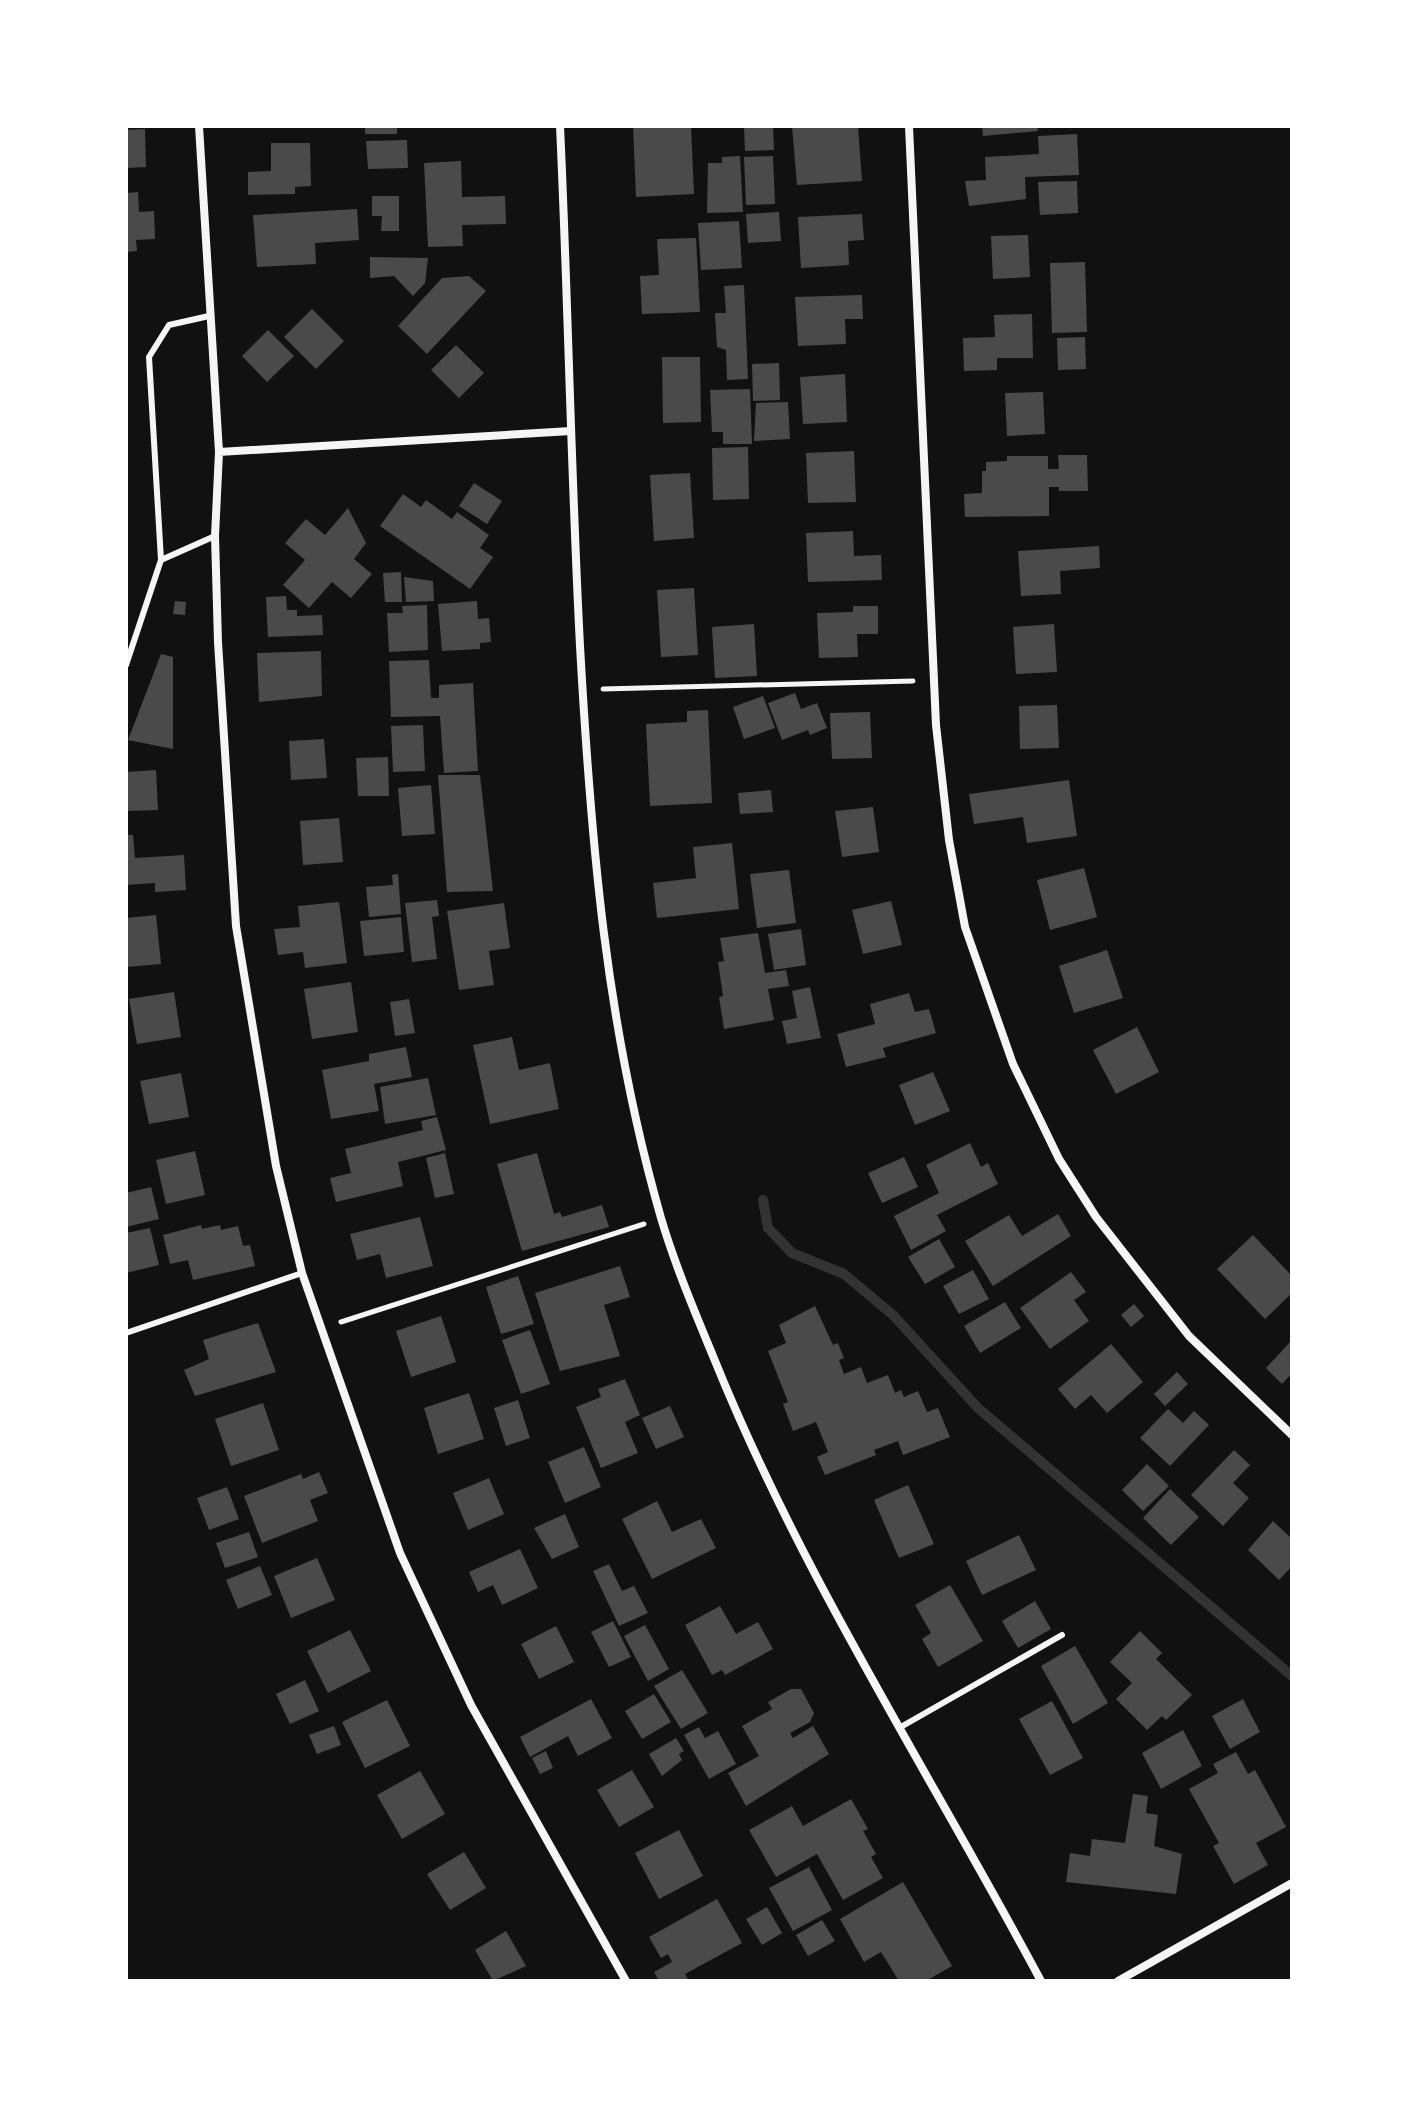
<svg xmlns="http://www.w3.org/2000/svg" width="1418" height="2107" font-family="'Titillium Web',sans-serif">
<rect width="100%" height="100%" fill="#111"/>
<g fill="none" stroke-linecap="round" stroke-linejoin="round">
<path stroke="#333" stroke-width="10" d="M763,1200L768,1228L792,1253L844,1274L893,1315L978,1408L1292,1676"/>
</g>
<path fill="#4a4a4a" d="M365,126H397V134H365Z
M633,126H691L694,194L636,197Z
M744,126H773L774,150L745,151Z
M792,126H858L862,181L797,185Z
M982,126H1037L1038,131L983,136Z
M145,129L146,167L126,168V130Z
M1077,134L1079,175L1025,177L1026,199L969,206L965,181L986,180L985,157L1039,154L1038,136Z
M407,140L408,168L368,169L366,141Z
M271,143H310L311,186L295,187V194L248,195V172L271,171Z
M740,156L743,212L707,213L708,163H722V157Z
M773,156L775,204L746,205L744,157Z
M461,161L462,197L505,196L506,224L462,225L463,246L428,247L424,163Z
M1077,181L1078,213L1040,215L1038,182Z
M138,192L139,212L154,211L155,239L136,240L137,251L126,252V193Z
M372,196H399V231H381L382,216H372Z
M357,209L359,240L315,243L316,264L257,267L253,215Z
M779,212L781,241L748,243L746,214Z
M862,214L864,240L848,241L849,265L801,268L798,217Z
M739,221L742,268L701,270L698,223Z
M1028,235L1030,277L993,279L991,236Z
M696,238L700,312L642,314L640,276L659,275L657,239Z
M370,257L428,258L425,283L413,296L394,276L370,278Z
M1085,262L1087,332L1052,333L1050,263Z
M469,276L486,291L427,354L398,326L442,278Z
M744,285L748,379L727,380L726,350L717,347L715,313H726L724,286Z
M862,295L863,319H845L846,344L798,346L795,297Z
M312,309L344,341L316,369L284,337Z
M1032,314L1033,358H997V370L964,371L963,338L995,337L994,315Z
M268,330L294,356L267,382L242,356Z
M1085,337L1086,369L1058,370L1057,338Z
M456,345L484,373L459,398L431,370Z
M662,357H700L701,422L663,423Z
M779,363L780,400L753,401L752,364Z
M845,374L847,422L803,424L800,377Z
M750,389L752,444H723V432H712L710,390Z
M1043,392L1045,434L1007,436L1005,393Z
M788,402L790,439L754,441L756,403Z
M748,447L749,499L713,500L712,448Z
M854,451L856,502L808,503L806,453Z
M1058,455H1087L1088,491H1059V487H1049V516L965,517L964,494L982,493V471H986V462L1007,461V456H1048V469H1059Z
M690,473L694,538L654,541L650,475Z
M474,483L502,501L487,524L459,506Z
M403,494L421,507L426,500L452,519L457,512L489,535L480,548L493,557L470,589L380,526Z
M348,508L366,543L354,559L372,574L351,598L332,582L309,608L283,585L305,560L285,543L306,519L325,535Z
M853,531L854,556L881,555L882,580L808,582L806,533Z
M1099,546L1100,568L1060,571L1061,594L1021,596L1018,551Z
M401,572L402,602H385L383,573Z
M404,577L433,581L434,601L406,602Z
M694,588L698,655L661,657L657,590Z
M286,596L287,610H297V616L322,615L323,635L268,637L266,597Z
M175,601L186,602L185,615L173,614Z
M477,601L478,619L489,618L491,642L480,643V649L442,651L438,604Z
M427,605L428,650L389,652L387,613H403L402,606Z
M853,606H878V634H857L858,657L819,658L817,613L853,612Z
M754,624L757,676L715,678L712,627Z
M1054,624L1057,672L1016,674L1013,627Z
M321,651L322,696L259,702L257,653Z
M161,654L173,657V749L128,740Z
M429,660L431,698H439V685L473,683L478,771L444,773L440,716L391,717L389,661Z
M795,693L801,709L817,703L827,728L810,735L808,730L782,740L768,703Z
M763,696L775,728L744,739L733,707Z
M1057,705L1059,748L1020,749L1019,706Z
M708,710L712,803L650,806L646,724L687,722V711Z
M870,712L872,758L832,759L830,713Z
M423,725L425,771L393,772L391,726Z
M324,739L327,778L291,780L289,741Z
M388,757L389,796H358L356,758Z
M156,770L158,810L126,811V772Z
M438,775H480L493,891L447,892Z
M1069,780L1077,836L1027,843L1023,817L974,824L969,794Z
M431,785L435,834L402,836L398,788Z
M771,790L773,812L740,814L738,793Z
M873,807L879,852L842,857L835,811Z
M339,818L343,862L303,865L300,821Z
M126,835H133L135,858L184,855L186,890L155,892V883L126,885Z
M732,843L739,909L657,918L653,883L696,878L693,847Z
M1084,868L1097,917L1050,930L1037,880Z
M789,870L796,923L757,928L750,874Z
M398,874L401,914L369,917L366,887L393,885L392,875Z
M437,900L439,916L432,917L437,959L412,962L405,903Z
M891,901L902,945L863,954L852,910Z
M339,902L347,963L305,968L303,952L278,955L274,929L300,927L298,906Z
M504,903L510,948L489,951L494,985L459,990L447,911Z
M156,915L161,964L126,967V918Z
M401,917L404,952L364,956L360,921Z
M801,929L806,965L774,970L768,934Z
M758,933L765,973L786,970L789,986L768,989L774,1020L724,1029L719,997L723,996L718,962L724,961L720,938Z
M1107,950L1123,998L1074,1013L1059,966Z
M351,982L358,1032L312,1039L304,989Z
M810,987L821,1038L787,1044L782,1021L797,1018L792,991Z
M174,992L181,1037L137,1044L129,999Z
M909,993L915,1012L929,1009L936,1033L883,1048L886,1057L846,1067L837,1034L875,1024L870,1004Z
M409,999L415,1033L395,1036L390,1002Z
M1137,1027L1159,1072L1116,1094L1093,1050Z
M512,1037L519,1070L550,1063L559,1109L490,1124L473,1045Z
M406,1047L412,1077L374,1084L379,1111L331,1119L322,1070L369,1061V1054Z
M933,1072L950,1111L915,1125L899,1085Z
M181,1073L189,1117L149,1124L140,1081Z
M428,1078L436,1115L385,1124L380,1087Z
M437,1117L446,1150L398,1162L403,1186L336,1202L330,1178L351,1173L345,1149L423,1130L421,1121Z
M970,1143L981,1167L988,1163L998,1184L937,1215L946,1231L911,1250L894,1216L939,1193L926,1165Z
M195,1151L205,1195L166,1204L156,1160Z
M445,1153L454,1194L435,1198L426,1158Z
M537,1153L554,1214L560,1212L562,1217L602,1205L609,1227L522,1251L497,1164Z
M904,1157L918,1187L882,1203L868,1173Z
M151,1187L159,1219L126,1227V1193Z
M1058,1214L1071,1236L993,1286L965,1241L1009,1215L1022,1236Z
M420,1217L433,1266L386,1278L380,1254L357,1260L350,1234Z
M201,1225L202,1229L220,1225L221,1230L238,1226L243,1246L250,1245L255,1266L193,1280L188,1260L170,1264L163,1235Z
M150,1228L159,1265L126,1273V1233Z
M1253,1235L1292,1276V1293L1265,1319L1217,1269Z
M939,1239L955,1267L925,1284L908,1257Z
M620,1266L630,1297L604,1305L620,1356L560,1371L535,1293Z
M973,1270L989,1299L959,1314L943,1286Z
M1071,1272L1086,1292L1074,1300L1089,1321L1050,1349L1020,1308Z
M518,1276L534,1324L501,1334L486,1287Z
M1005,1302L1021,1328L980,1353L964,1326Z
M1134,1304L1144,1316L1131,1327L1121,1315Z
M815,1306L833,1345L838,1343L844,1358L839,1360L844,1374L861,1367L867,1383L888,1375L895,1393L901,1390L904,1397L918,1391L927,1412L938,1408L950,1437L903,1455L898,1441L874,1450L876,1455L825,1475L817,1457L828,1452L816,1422L793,1431L783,1404L788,1402L768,1351L786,1343L779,1325Z
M441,1316L456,1362L411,1377L396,1331Z
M258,1323L276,1372L195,1396L184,1370L209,1359L203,1340Z
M530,1330L550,1384L521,1394L502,1340Z
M1292,1340V1373L1282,1384L1266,1368Z
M1111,1344L1143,1382L1107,1413L1091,1395L1075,1409L1058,1389Z
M1177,1372L1188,1384L1165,1406L1154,1394Z
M625,1379L640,1415L625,1422L638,1453L601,1468L576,1407L601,1397L598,1389Z
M469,1393L484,1439L438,1454L424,1408Z
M518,1400L530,1438L506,1446L494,1408Z
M263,1403L279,1450L231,1466L215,1419Z
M670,1406L684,1437L656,1449L642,1418Z
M1168,1409L1183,1423L1194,1411L1209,1425L1170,1466L1140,1438Z
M584,1447L601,1487L565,1503L548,1462Z
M1234,1450L1250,1465L1233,1483L1249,1498L1223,1526L1191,1495Z
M1147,1464L1169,1486L1143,1511L1122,1490Z
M319,1472L328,1493L310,1500L318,1521L262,1543L244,1496L301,1474L303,1479Z
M489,1478L504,1514L468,1530L453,1493Z
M908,1485L934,1544L899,1558L874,1500Z
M227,1487L239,1519L209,1530L197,1498Z
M1170,1489L1199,1517L1171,1545L1143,1518Z
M657,1501L672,1532L701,1519L716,1548L652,1579L622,1519Z
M565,1514L579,1547L552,1559L534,1528Z
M1273,1521L1292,1539V1566L1279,1580L1248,1550Z
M249,1532L258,1557L225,1568L216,1543Z
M1019,1535L1036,1570L982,1595L966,1561Z
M520,1549L538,1588L502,1605L493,1585L478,1592L469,1572Z
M317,1558L335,1600L291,1618L274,1576Z
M609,1564L622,1591L634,1586L648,1613L619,1626L593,1571Z
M260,1566L272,1595L238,1609L226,1580Z
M950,1585L983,1641L938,1667L922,1639L931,1633L915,1605Z
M1035,1601L1051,1629L1018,1648L1002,1621Z
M720,1606L736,1634L758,1622L773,1649L725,1675L722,1670L712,1675L685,1625Z
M613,1621L631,1657L609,1667L591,1632Z
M645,1625L669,1669L648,1681L624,1636Z
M556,1626L574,1662L539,1679L521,1644Z
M350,1630L371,1671L328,1693L307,1651Z
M1140,1631L1162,1653L1156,1659L1192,1695L1166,1720L1162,1716L1147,1730L1116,1699L1132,1683L1110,1662Z
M1075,1646L1108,1703L1073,1724L1041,1666Z
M682,1670L708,1713L681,1729L654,1686Z
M305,1680L319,1711L290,1724L276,1694Z
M791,1689H801L814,1713L810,1722L790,1733L793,1738L813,1726L829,1754L746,1806L728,1773L759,1756L742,1726L772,1709L768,1702Z
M654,1694L671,1722L642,1739L625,1711Z
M591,1699L612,1738L578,1756L568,1736L530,1757L520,1737Z
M1243,1699L1260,1732L1230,1749L1212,1716Z
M387,1700L410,1746L365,1768L342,1722Z
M1052,1701L1083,1758L1050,1775L1019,1719Z
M334,1726L341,1745L317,1754L309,1735Z
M699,1727L705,1738L718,1731L736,1764L709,1779L684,1735Z
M1183,1730L1202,1766L1161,1789L1142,1753Z
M676,1738L684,1751L679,1754L682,1760L662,1776L649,1754Z
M546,1751L553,1768L540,1774L532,1758Z
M1236,1752L1248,1774L1255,1770L1286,1827L1256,1843L1268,1865L1234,1884L1213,1846L1219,1843L1189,1789L1218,1773L1213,1764Z
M632,1770L654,1807L619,1827L597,1790Z
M420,1771L445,1814L402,1839L377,1795Z
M1133,1794L1148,1796L1146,1813L1158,1815L1154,1846L1182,1854L1176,1894L1066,1882L1070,1853L1090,1856L1092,1839L1125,1843Z
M851,1799L868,1829L863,1831L876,1854L871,1857L883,1878L843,1900L817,1854L776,1877L749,1830L792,1806L803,1826Z
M679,1830L703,1876L659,1899L635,1853Z
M464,1852L486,1888L450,1910L427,1874Z
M809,1867L832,1910L793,1931L769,1888Z
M903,1882L952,1966L926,1981H899L881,1952L864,1962L840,1919Z
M717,1899L742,1943L685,1974L689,1981H659L654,1972L672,1962L668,1954L661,1958L649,1937Z
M767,1907L782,1933L762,1945L746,1919Z
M822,1920L835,1941L808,1956L796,1935Z
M506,1931L526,1966L493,1981L475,1950Z"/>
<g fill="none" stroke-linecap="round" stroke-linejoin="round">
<path stroke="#f5f5f5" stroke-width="5" d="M603,689L913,681
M341,1322L644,1224"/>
<path stroke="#f5f5f5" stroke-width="6" d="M161,560L149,357L169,325L209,316
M126,665L161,560L215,536
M126,1333L302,1273
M899,1728L1062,1635"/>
<path stroke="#f5f5f5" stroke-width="8" d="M199,126L219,452L215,536L218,642L236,926L276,1166L302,1273L400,1553L471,1705L626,1981
M560,126C568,299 571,473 580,646C591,843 606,1026 661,1218C675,1265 694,1310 713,1356C801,1575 930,1773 1041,1981
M909,126L936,725L949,840L965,927L1013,1064L1059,1159L1096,1217L1189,1336L1292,1435
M219,452L571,431
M1118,1981L1292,1883"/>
</g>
<rect width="1418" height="2107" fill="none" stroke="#ffffff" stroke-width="256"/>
</svg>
